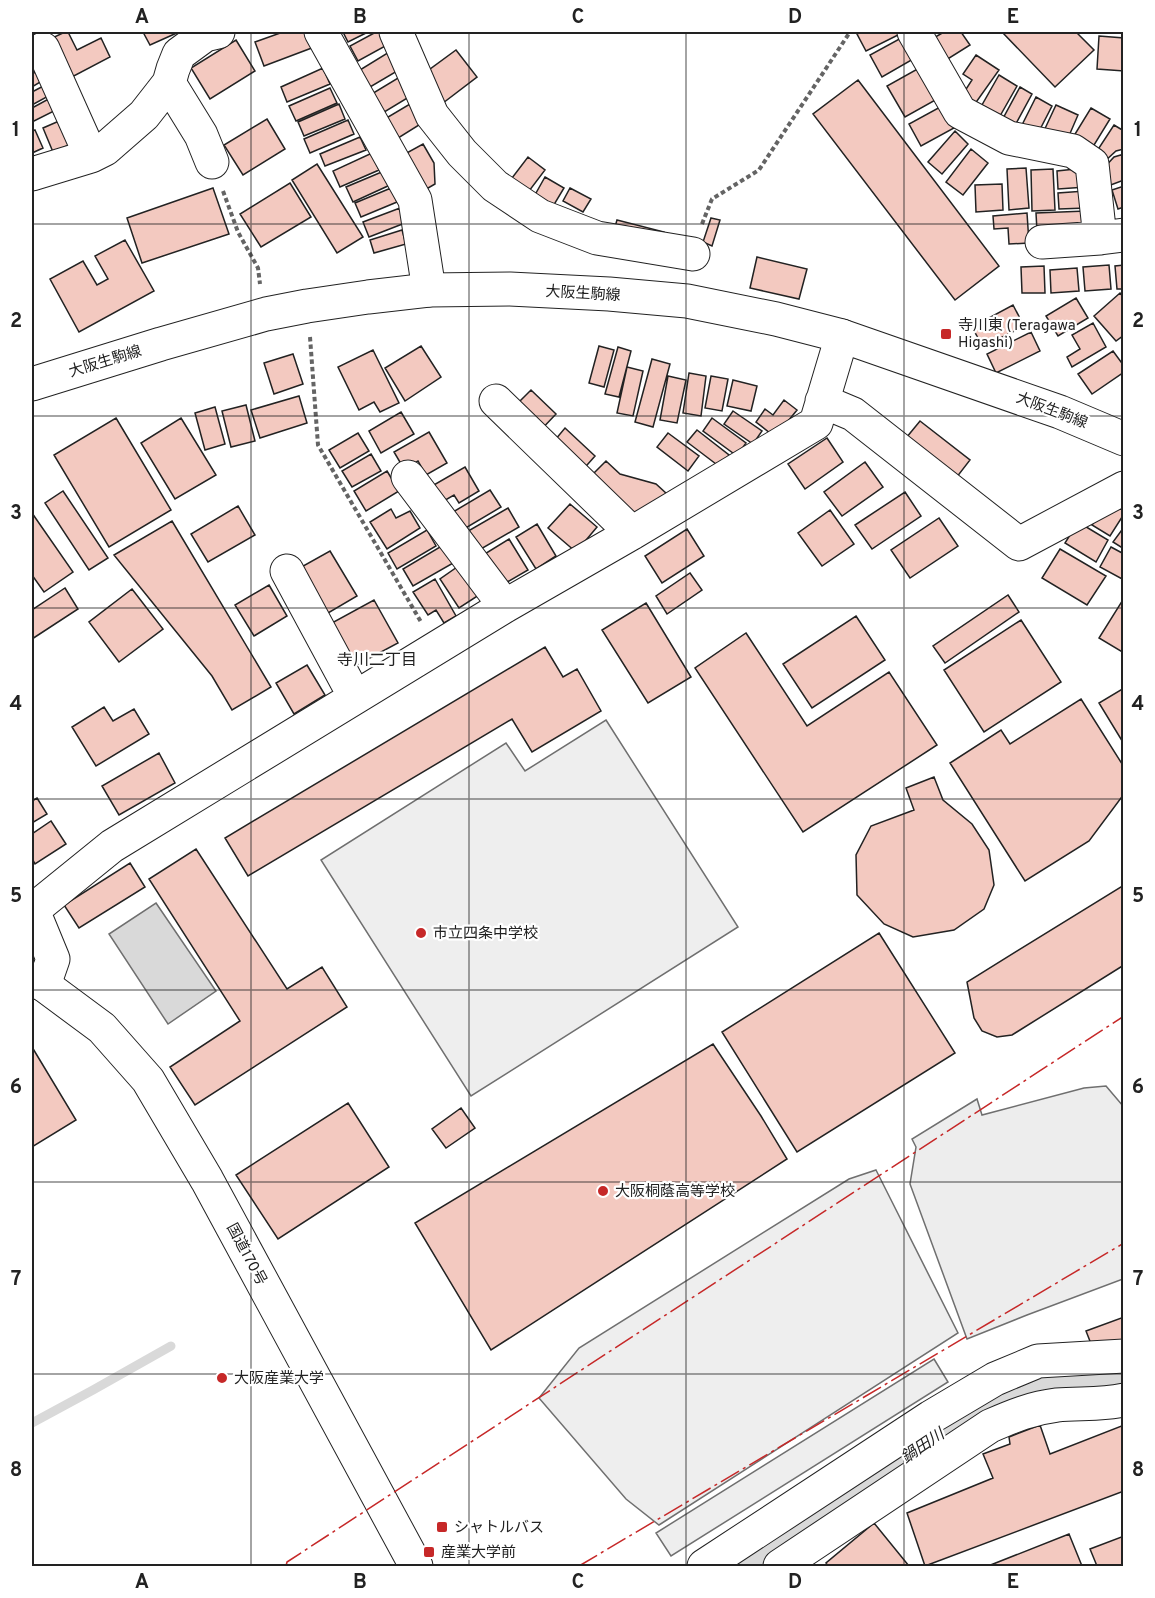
<svg xmlns="http://www.w3.org/2000/svg" width="1155" height="1598" font-family="Overpass,'Noto Sans JP',sans-serif">
<rect width="100%" height="100%" fill="#fff"/>
<path fill="#eee" stroke="#6f6f6f" stroke-width="1.5" d="M606,720L738,927L471,1096L321,860L506,743L525,771Z
M876,1170L958,1333L659,1525L626,1499L539,1398L579,1348L849,1179Z
M934,1359L948,1382L671,1556L656,1533Z"/>
<path fill="#ededed" stroke="#6f6f6f" stroke-width="1.5" d="M1106,1086L1123,1106V1279L1027,1315L967,1339L910,1184L916,1147L912,1139L977,1099L982,1115L1084,1088Z"/>
<path fill="#d9d9d9" stroke="#6f6f6f" stroke-width="1.5" d="M156,903L216,991L168,1024L109,934Z"/>
<g fill="none" stroke-linecap="round" stroke-linejoin="round">
<path stroke="#d9d9d9" stroke-width="9" d="M32,1423L93,1390L171,1346"/>
<path stroke="#d9d9d9" stroke-width="52" d="M742,1566L966,1416L1024,1390L1077,1385L1124,1378"/>
</g>
<path fill="#f3c9c0" stroke="#222" stroke-width="1.5" d="M65,32H68L77,50L101,38L110,57L70,78L50,39Z
M143,32H179L150,45Z
M283,32H311L317,46L264,66L255,42Z
M343,32H368L348,42Z
M376,32H382L389,44L358,61L350,46Z
M861,32H901L902,33L866,51L857,34Z
M944,32H961L970,45L943,62L930,40Z
M1002,32H1076L1094,50L1055,87Z
M1099,36L1124,38V71L1097,69Z
M903,37L915,58L882,77L870,55Z
M236,40L255,71L210,99L191,68Z
M394,49L404,67L365,90L355,73Z
M456,50L477,77L443,103L422,75Z
M976,55L999,70L972,108L959,100L972,80L963,74Z
M921,67L939,98L905,117L887,86Z
M42,68L47,78L32,87V74Z
M323,68L330,84L287,102L281,87Z
M403,75L414,94L381,114L370,95Z
M999,75L1017,86L996,123L978,112Z
M858,80L999,266L955,300L813,114Z
M49,83L54,93L32,105V92Z
M1020,87L1032,94L1012,131L1000,124Z
M330,88L337,103L296,121L289,106Z
M54,96L60,108L32,122V108Z
M1036,97L1052,106L1035,139L1019,131Z
M415,101L427,120L395,140L383,120Z
M339,104L345,119L304,136L298,122Z
M1056,105L1078,115L1065,145L1042,135Z
M942,106L954,128L921,146L909,124Z
M1091,108L1110,119L1091,150L1072,139Z
M66,118L76,142L53,152L43,128Z
M267,119L285,149L243,175L224,145Z
M348,120L354,134L310,153L304,139Z
M1114,125L1124,131V149L1116,151L1105,161L1095,154Z
M35,130L43,148L32,153V131Z
M955,131L968,144L942,174L928,162Z
M360,137L366,150L325,166L320,154Z
M423,144L434,163L435,184L423,191L403,155Z
M971,149L988,163L963,195L946,182Z
M372,153L379,170L340,187L333,171Z
M1124,154V180L1108,186L1102,170L1114,157Z
M528,157L545,170L523,199L506,186Z
M317,164L363,237L337,253L292,180Z
M1026,168L1029,208L1009,210L1007,169Z
M1085,168L1086,187L1058,189L1057,171Z
M1053,169L1055,210L1032,211L1031,170Z
M384,171L390,185L353,202L346,187Z
M545,177L564,188L549,213L531,202Z
M290,183L311,217L261,247L240,214Z
M1002,184L1003,210L976,212L975,185Z
M1124,186V207L1118,209L1112,190Z
M213,188L229,234L142,263L127,218Z
M391,188L397,202L361,217L355,203Z
M570,188L591,199L583,212L563,201Z
M1085,191L1086,208L1059,209L1058,193Z
M400,208L405,223L369,237L363,222Z
M1086,211L1087,227L1037,231L1036,213Z
M1027,213L1029,243L1009,244L1008,228L994,229L993,216Z
M711,218L720,220L712,246L703,242Z
M617,220L664,232L661,246L613,234Z
M402,230L406,244L374,253L370,240Z
M125,240L154,291L79,332L50,279L83,261L97,285L108,279L95,256Z
M757,257L807,269L799,299L750,288Z
M1109,265L1111,289L1085,291L1083,267Z
M1124,265V289H1117L1115,266Z
M1044,266L1045,293H1022L1021,267Z
M1077,268L1079,291L1051,293L1050,270Z
M1120,293L1124,298V335L1116,341L1094,316Z
M1076,298L1088,318L1058,336L1046,316Z
M1013,305L1024,326L983,347L972,327Z
M1093,323L1106,347L1072,367L1067,357L1080,349L1072,335Z
M1031,332L1040,351L996,373L987,354Z
M421,346L441,377L405,401L385,368Z
M599,346L614,350L604,387L589,383Z
M618,347L631,351L619,397L605,394Z
M373,350L399,403L380,412L374,402L359,410L338,367Z
M1113,351L1124,366V372L1092,394L1078,374Z
M293,354L303,384L274,394L264,363Z
M652,359L670,364L653,427L635,422Z
M627,367L643,371L633,416L617,413Z
M689,373L706,376L701,416L683,413Z
M668,376L686,380L677,423L660,420Z
M711,376L728,379L722,411L705,408Z
M733,380L757,386L751,411L727,406Z
M531,390L556,414L537,434L512,409Z
M299,396L307,423L260,438L251,410Z
M784,400L797,410L775,437L756,422L765,409L773,415Z
M246,405L255,441L231,447L222,411Z
M215,407L225,444L205,450L195,413Z
M733,411L762,431L753,444L724,424Z
M401,412L414,434L381,453L369,431Z
M116,418L171,510L109,547L54,455Z
M181,418L216,475L175,499L141,443Z
M712,418L746,443L737,456L703,431Z
M920,421L970,460L953,482L902,443Z
M565,428L595,456L580,473L550,446Z
M697,430L729,455L720,467L687,442Z
M429,432L447,463L426,475L418,461L404,469L394,452Z
M358,433L369,451L340,468L329,450Z
M668,433L699,456L688,471L657,447Z
M827,438L843,462L805,489L788,464Z
M371,454L381,471L352,487L342,471Z
M606,461L620,474L656,484L667,494L635,527L586,481Z
M865,462L883,487L842,516L824,492Z
M465,467L479,491L459,503L454,495L442,502L432,486Z
M387,471L399,491L366,511L354,491Z
M490,490L501,507L464,529L453,512Z
M63,491L108,558L89,570L45,503Z
M905,492L921,516L872,549L855,525Z
M1107,501L1124,511V514L1110,536L1092,525Z
M570,504L597,527L576,552L548,528Z
M238,506L255,535L208,562L191,534Z
M508,508L519,527L474,553L463,534Z
M391,509L396,518L410,511L420,528L387,549L370,522Z
M830,510L854,544L822,566L798,533Z
M32,513L73,572L44,592L32,575Z
M939,518L958,546L910,578L891,550Z
M172,521L271,687L232,710L212,676L114,555Z
M1078,522L1108,540L1096,562L1065,543Z
M537,524L556,556L536,569L516,537Z
M1124,527V549L1113,542Z
M687,529L704,556L662,583L645,556Z
M427,530L436,546L397,569L388,553Z
M509,539L528,570L502,585L483,555Z
M445,544L455,562L413,586L403,569Z
M1111,547L1124,554V580L1100,567Z
M1060,549L1106,576L1087,605L1042,578Z
M330,551L357,596L323,616L296,570Z
M460,565L479,595L459,608L440,579Z
M690,573L702,590L667,614L656,596Z
M435,579L456,616L444,623L436,610L428,615L413,592Z
M269,585L287,616L254,636L235,605Z
M65,588L78,609L32,639V610Z
M132,589L163,629L119,662L89,622Z
M1008,595L1019,612L945,663L933,646Z
M1124,598V653L1099,638Z
M374,600L398,643L353,667L330,624Z
M646,603L691,677L648,703L602,630Z
M856,616L885,660L812,708L783,664Z
M1021,620L1061,682L984,732L944,670Z
M746,633L807,726L889,672L937,745L803,832L695,668Z
M545,647L563,677L577,669L601,711L532,752L512,719L248,876L225,838Z
M307,665L325,695L294,714L276,683Z
M1124,688V744L1099,703Z
M1081,699L1124,767V794L1089,841L1025,881L950,763L1001,730L1010,744Z
M104,707L113,721L134,709L149,734L96,766L72,727Z
M159,753L175,783L119,815L102,786Z
M934,777L943,800L972,824L989,850L994,885L984,909L954,930L913,937L884,924L857,895L856,855L871,826L914,810L906,788Z
M37,798L47,814L32,823V801Z
M51,821L66,844L35,864L32,858V834Z
M196,849L287,989L322,967L347,1007L195,1105L170,1067L240,1021L149,879Z
M130,863L145,887L79,928L64,905Z
M1124,885V965L1012,1035L997,1037L982,1031L974,1018L967,982Z
M879,933L955,1053L797,1152L722,1032Z
M713,1044L761,1116L787,1159L491,1350L415,1223Z
M32,1047L76,1120L32,1147Z
M348,1103L389,1167L278,1239L236,1175Z
M461,1108L475,1128L446,1148L432,1129Z
M1124,1317V1343L1095,1354L1086,1331Z
M1040,1425L1050,1454L1124,1425V1491L925,1566L907,1513L993,1478L983,1454L1010,1444L1009,1437Z
M874,1523L909,1566H828L826,1563Z
M1069,1534L1082,1566H988Z
M1124,1536V1566H1097L1090,1549Z"/>
<g fill="none" stroke-linecap="round" stroke-linejoin="round">
<defs>
<path id="minor" d="M321,32L415,200L429,290
M396,32L432,115L462,153L495,186L540,216L597,238L693,254
M914,32L960,112L1009,138L1073,151L1092,164L1100,238
M43,49L91,156
M169,83L201,135L212,162
M32,174L91,156L105,149L144,115L169,83L173,69L179,54L205,35L218,32
M1042,242L1100,238L1124,235
M496,401L632,533
M822,401L853,414L1019,544L1124,488
M408,477L505,606
M287,571L355,697
M32,908L53,959L44,985
M33,910L112,846L505,606L632,533L816,423L842,336
M704,1566L931,1417L995,1379L1038,1361L1124,1356
M780,1566L990,1426C1013,1416 1032,1408 1057,1405C1079,1403 1102,1405 1124,1400"/>
<path id="major" d="M32,384L161,344L266,314L307,306L368,297L429,290L510,289L609,294L687,301L776,319L842,336L1060,412L1124,439"/>
<path id="highway" d="M32,979L44,985L102,1028L148,1080L207,1180L416,1566"/>
</defs>
<use href="#minor" stroke="#222" stroke-width="35"/>
<use href="#major" stroke="#222" stroke-width="35"/>
<use href="#highway" stroke="#222" stroke-width="35"/>
<path stroke="#646464" stroke-width="4" stroke-dasharray="4.5 3" stroke-linecap="butt" d="M223,191L238,232L258,268L260,284
M702,224L712,199L759,170L850,32
M310,337L318,445L421,622"/>
<use href="#minor" stroke="#fff" stroke-width="33"/>
<use href="#major" stroke="#fff" stroke-width="33"/>
<use href="#highway" stroke="#fff" stroke-width="33"/>
<path stroke="#c62828" stroke-width="1.5" stroke-dasharray="21 4.5 3 4.5" stroke-linecap="butt" d="M286,1566L287,1562L1124,1016
M579,1566L1124,1243"/>
</g>
<path fill="none" stroke="#222" stroke-width="1.5" stroke-opacity="0.55" d="M251,32V1566M469,32V1566M686,32V1566M904,32V1566M32,224H1124M32,416H1124M32,608H1124M32,799H1124M32,990H1124M32,1182H1124M32,1374H1124"/>
<g fill="#c62828" stroke="#fff" stroke-width="2">
<rect x="940" y="328" width="12" height="12" rx="3"/>
<circle cx="421" cy="933" r="6"/>
<circle cx="603" cy="1191" r="6"/>
<circle cx="222" cy="1378" r="6"/>
<rect x="436" y="1521" width="12" height="12" rx="3"/>
<rect x="423" y="1546" width="12" height="12" rx="3"/>
</g>
<g text-anchor="middle" stroke-width="4.5" stroke-linejoin="round" paint-order="stroke">
<g font-size="15" fill="#222" stroke="#fff">
<text transform="translate(583 293) rotate(3)" y="5">大阪生駒線</text>
<text transform="translate(105 361) rotate(-17)" y="5">大阪生駒線</text>
<text transform="translate(1052 410) rotate(21)" y="5">大阪生駒線</text>
<text transform="translate(247 1254) rotate(62)" y="5">国道170号</text>
</g>
<g font-size="15" fill="#222" stroke="#fff" text-anchor="start">
<text x="958" y="330">寺川東 (Teragawa<tspan x="958" dy="17">Higashi)</tspan></text>
<text x="433" y="938">市立四条中学校</text>
<text x="615" y="1196">大阪桐蔭高等学校</text>
<text x="234" y="1383">大阪産業大学</text>
<text x="454" y="1532">シャトルバス</text>
<text x="441" y="1557">産業大学前</text>
</g>
<g font-size="16" fill="#222" stroke="#fff">
<text x="377" y="665">寺川二丁目</text>
</g>
<g font-size="16" font-style="italic" fill="#222" stroke="#fff">
<text transform="translate(922 1445) rotate(-34)" y="6">鍋田川</text>
</g>
</g>
<rect width="1155" height="1598" fill="none" stroke="#ffffff" stroke-width="66"/>
<rect x="33" y="33" width="1089" height="1532" fill="none" stroke="#222" stroke-width="2"/>
<g font-size="20" text-anchor="middle" font-weight="bold" fill="#222">
<text x="142" y="23">A</text>
<text x="360" y="23">B</text>
<text x="578" y="23">C</text>
<text x="795" y="23">D</text>
<text x="1013" y="23">E</text>
<text x="16" y="136">1</text>
<text x="1138" y="136">1</text>
<text x="16" y="327">2</text>
<text x="1138" y="327">2</text>
<text x="16" y="519">3</text>
<text x="1138" y="519">3</text>
<text x="16" y="710">4</text>
<text x="1138" y="710">4</text>
<text x="16" y="902">5</text>
<text x="1138" y="902">5</text>
<text x="16" y="1093">6</text>
<text x="1138" y="1093">6</text>
<text x="16" y="1285">7</text>
<text x="1138" y="1285">7</text>
<text x="16" y="1476">8</text>
<text x="1138" y="1476">8</text>
<text x="142" y="1588">A</text>
<text x="360" y="1588">B</text>
<text x="578" y="1588">C</text>
<text x="795" y="1588">D</text>
<text x="1013" y="1588">E</text>
</g>
</svg>
